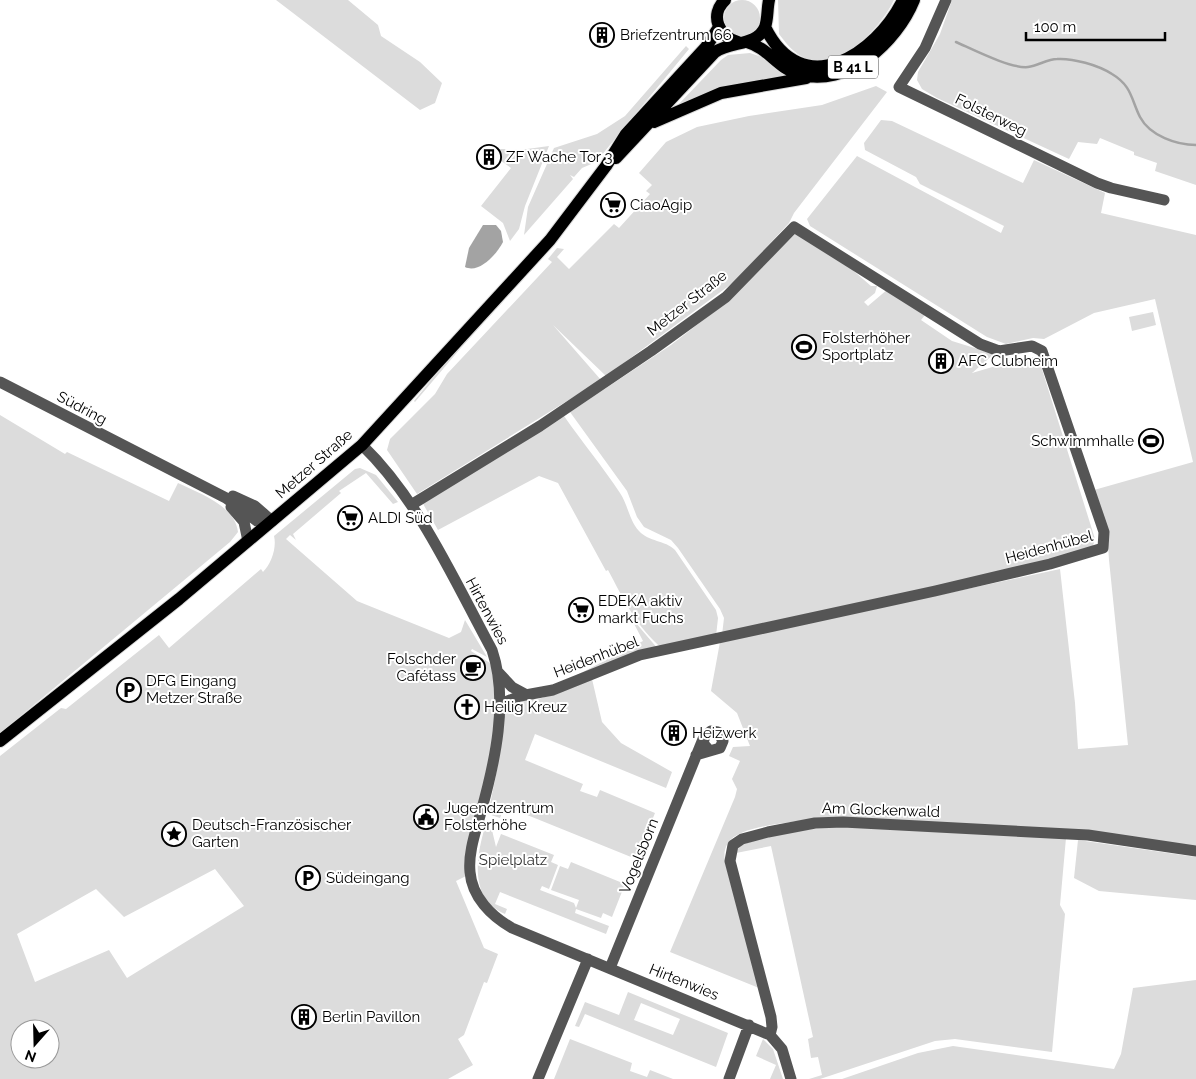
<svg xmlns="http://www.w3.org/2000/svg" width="1196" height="1079" font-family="Raleway,sans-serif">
<rect width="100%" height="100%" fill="#fff"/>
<path fill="#dcdcdc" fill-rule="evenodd" d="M276,0H348L378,25L381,36L420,62L442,83L435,103L420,110Z
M778,0H894C881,28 835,77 801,56C792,51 785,42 779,34Z
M952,0H1196V185L1155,171L1157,163L1134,155V152L1100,138L1097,144L1078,142L1069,159L937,98L922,89L917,80L918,72L940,34Z
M724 18a18 18 0 1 1 36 0a18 18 0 1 1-36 0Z
M686,46L689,49L596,162L582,168L574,177L570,175L573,179L524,235L528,207L554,148L597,134L625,116Z
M750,53L768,59L787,76L675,108L721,60L728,55Z
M876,86L887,92L794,213L789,223L734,282L606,376L553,325L601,380L417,494L387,450L390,439L435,394L447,374L552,262L548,259L557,248L564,249L557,257L569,269L614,224L619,228L650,194L646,191L652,185L639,173L666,142L697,127L749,116L822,105Z
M881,120L892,121L1023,183L1034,160L1105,193L1101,213L1196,235V847L798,821C780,824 738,827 728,843C724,849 724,855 725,862L759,988L670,952L735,797L737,789L732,779L740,761L729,756L733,747L750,746L737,713L711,691L720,642L1060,569L1075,703L1078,749L1128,745L1109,560L1107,530L1094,490L1193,462L1155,299L1094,313L1044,339L1033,338L1006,344L987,337L810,226L807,219L857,156L1001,233L1004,226L920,184L916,177L865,150L864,143Z
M549,146L525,206L519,229L510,241L503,223L481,206L511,168L493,155L498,149H527Z
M796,233L848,266L871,286H877L875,293L864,302L868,306L888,289L925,315L921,320L952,341L994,354L972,373L1027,357H1034L1040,363L1095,539L1093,546L1071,555L722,635L724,618L720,609L678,548L671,540L644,527L637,517L627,491L570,412L671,345L729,300Z
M550,250L460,349L415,402L414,401L444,364Z
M1153,312L1156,325L1132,331L1129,317Z
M0,415L65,454L67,452L169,501L178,483C198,493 235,505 238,532L230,542L0,733Z
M564,416C582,442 603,467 620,493C628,505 629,520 639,531C649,542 665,540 675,550L716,610L718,618L716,636L662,648C637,628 623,598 608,570L606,571L558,483L539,476L438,530L422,502Z
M360,468L376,475L398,502L393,504L366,473L339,491L341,493L293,534L296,540L290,535L286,539L357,601L449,638L461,632L465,620L487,657L472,649L471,651L490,663L500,695L470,874L456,881L484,948L498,954L487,983L484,982L464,1035L458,1039L473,1065L448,1079H0V756L61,708L66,709L159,635L169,648L261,569L263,572C271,564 277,548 274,536L355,469ZM215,869L244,906L127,978L109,950L35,982L17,934L96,889L124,917ZM20,1029H50V1059H20Z
M630,616L658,649L575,676L643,641Z
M592,679L602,722L621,743L672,772L666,788L535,734L525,760L583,784L580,791L597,797L600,790L655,813L636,859L505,806L500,818L488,814L497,770L504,708L523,699H538L556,694Z
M829,826L1066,838L1060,905L1065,914L1052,1052L955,1039L935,1041L820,1079H809L822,1075L818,1057L811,1058L808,1039L813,1037L771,846L736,853L738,846L769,836Z
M485,827L492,830L496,847L501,834L554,855L551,862L558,865L549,889L542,886L540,890L574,903L576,908L579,900L551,890L560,866L568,869L571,862L625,884L612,917L603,913L601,918L576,909L575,913L609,926L606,934L500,892L495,904L507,909L505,914C469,899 476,857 485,827Z
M1078,840L1196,857V900L1099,891L1074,878Z
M1196,980V1079H842L918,1053L953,1046L1114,1069L1121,1054L1133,988Z
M628,992L728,1033L716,1067L585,1014L579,1027L575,1026L585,1002L619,1015ZM641,1003L680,1019L673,1035L634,1020Z
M570,1039L632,1063L630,1071L647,1077L650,1070L673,1079H554Z
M763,1039L773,1049L783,1079H770L776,1065L756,1056Z"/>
<path fill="#a3a3a3" d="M483,225H496L501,231L503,242C497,254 479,274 465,267L469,248Z"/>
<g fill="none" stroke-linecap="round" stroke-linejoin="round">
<path stroke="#a3a3a3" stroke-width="2.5" d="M956,42C972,49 1011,69 1028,67C1038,66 1047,59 1057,59C1073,58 1098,65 1112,74C1132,86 1131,99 1140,117C1150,136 1177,145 1196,145"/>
<defs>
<path id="major" d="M725,0C709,15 719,37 738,42
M765,27C802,103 876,55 903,0
M747,42C768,48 778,68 798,74C847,89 897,42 914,0
M654,122L721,93L806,78
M616,158L715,52C731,41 757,46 765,27C768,19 767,9 769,0
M0,741L179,599L362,445L550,240L606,166L626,134L706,47L719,27"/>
</defs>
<use href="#major" stroke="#dbdbdb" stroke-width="14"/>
<path stroke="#555" stroke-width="11" d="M946,0L925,48L899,87L1097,183L1111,188L1164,200
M0,382L226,498L257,521L267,525
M362,445C419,500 454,580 492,650C509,700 495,762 481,812C476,831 468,852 470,872C472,897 491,916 512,928L770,1035L782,1049L791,1079
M233,496L255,506L272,521
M411,505L540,426L651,351L726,297L794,227L980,344L999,351L1032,346L1042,351L1104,532L1103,548L1050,564L935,591L640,655L553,690L520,696L505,702L498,709
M231,507L244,522L248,541
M498,672L512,687L525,694
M696,755L720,748L723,741L718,732L711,731L705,736L703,743L709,750
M610,968L703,739
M770,1035L772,1027L771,1017L730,861L733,845L742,839L768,832L815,823L843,822L1088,835L1196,851
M538,1079L588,959
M729,1079L749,1025"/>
<use href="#major" stroke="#000" stroke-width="12"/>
</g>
<defs>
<symbol id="building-ring" viewBox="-11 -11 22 22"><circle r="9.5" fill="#fff" stroke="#000" stroke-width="1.5"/><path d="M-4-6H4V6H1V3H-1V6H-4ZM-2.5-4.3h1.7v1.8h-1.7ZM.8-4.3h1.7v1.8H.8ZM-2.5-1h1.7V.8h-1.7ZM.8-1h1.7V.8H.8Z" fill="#000"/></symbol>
<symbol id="supermarket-ring" viewBox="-11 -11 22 22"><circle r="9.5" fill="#fff" stroke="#000" stroke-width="1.5"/><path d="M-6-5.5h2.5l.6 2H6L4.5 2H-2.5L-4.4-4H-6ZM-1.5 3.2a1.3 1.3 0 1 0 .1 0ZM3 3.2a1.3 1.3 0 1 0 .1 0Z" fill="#000"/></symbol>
<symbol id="stadium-ring" viewBox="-11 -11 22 22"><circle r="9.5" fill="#fff" stroke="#000" stroke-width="1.5"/><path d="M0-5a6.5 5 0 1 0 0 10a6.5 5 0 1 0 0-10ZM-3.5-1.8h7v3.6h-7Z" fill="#000"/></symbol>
<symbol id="cafe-ring" viewBox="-11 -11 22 22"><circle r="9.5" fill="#fff" stroke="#000" stroke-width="1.5"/><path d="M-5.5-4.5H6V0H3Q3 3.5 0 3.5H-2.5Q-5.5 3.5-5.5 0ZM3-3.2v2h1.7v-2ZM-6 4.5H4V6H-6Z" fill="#000"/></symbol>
<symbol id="parking-ring" viewBox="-11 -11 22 22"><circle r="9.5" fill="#fff" stroke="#000" stroke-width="1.5"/><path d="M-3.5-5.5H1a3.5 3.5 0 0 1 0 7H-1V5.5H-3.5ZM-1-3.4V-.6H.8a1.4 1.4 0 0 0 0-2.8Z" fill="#000"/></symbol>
<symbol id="church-ring" viewBox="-11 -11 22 22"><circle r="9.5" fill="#fff" stroke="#000" stroke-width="1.5"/><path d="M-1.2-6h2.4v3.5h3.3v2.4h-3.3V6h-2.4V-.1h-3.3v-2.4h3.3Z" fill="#000"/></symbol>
<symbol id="civic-ring" viewBox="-11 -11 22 22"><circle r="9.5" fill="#fff" stroke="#000" stroke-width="1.5"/><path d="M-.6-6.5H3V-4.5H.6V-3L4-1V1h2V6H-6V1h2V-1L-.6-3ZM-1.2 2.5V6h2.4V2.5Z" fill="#000"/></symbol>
<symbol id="sight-ring" viewBox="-11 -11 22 22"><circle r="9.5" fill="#fff" stroke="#000" stroke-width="1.5"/><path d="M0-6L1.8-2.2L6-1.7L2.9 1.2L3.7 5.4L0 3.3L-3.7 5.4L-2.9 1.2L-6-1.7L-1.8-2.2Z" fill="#000"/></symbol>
</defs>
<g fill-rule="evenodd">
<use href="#building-ring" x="588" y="21" width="28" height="28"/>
<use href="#building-ring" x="475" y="143" width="28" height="28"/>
<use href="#supermarket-ring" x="599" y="191" width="28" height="28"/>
<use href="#stadium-ring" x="790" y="333" width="28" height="28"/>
<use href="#building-ring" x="927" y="347" width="28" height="28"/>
<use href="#stadium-ring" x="1137" y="427" width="28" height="28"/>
<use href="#supermarket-ring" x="336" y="504" width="28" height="28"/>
<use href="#supermarket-ring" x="567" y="596" width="28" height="28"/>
<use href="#cafe-ring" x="459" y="654" width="28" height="28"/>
<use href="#parking-ring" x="115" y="676" width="28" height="28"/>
<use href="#church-ring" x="453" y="693" width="28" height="28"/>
<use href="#building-ring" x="660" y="719" width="28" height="28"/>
<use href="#civic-ring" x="412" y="803" width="28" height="28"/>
<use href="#sight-ring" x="160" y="820" width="28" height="28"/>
<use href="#parking-ring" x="294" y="864" width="28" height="28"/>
<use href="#building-ring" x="290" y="1003" width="28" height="28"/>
</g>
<g text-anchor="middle" stroke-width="4" stroke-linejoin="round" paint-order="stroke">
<rect fill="#fff" stroke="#4c4c4c" stroke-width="1" x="828" y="55.5" width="50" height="23" rx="4"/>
<g font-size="14" font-weight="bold" fill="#000">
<text x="853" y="72">B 41 L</text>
</g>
<g font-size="15" fill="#000" stroke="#fff" text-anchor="start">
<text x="620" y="40">Briefzentrum 66</text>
<text x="506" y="162">ZF Wache Tor 3</text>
<text x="630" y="210">CiaoAgip</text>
<text x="822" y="343">Folsterhöher<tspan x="822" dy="17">Sportplatz</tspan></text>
<text x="958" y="366">AFC Clubheim</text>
<text x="1134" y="446" text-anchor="end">Schwimmhalle</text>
<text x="368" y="523">ALDI Süd</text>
<text x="598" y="606">EDEKA aktiv<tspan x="598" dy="17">markt Fuchs</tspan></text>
<text x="456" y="664" text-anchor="end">Folschder<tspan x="456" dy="17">Cafétass</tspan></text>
<text x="146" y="686">DFG Eingang<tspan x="146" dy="17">Metzer Straße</tspan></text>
<text x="484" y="712">Heilig Kreuz</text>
<text x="692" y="738">Heizwerk</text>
<text x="444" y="813">Jugendzentrum<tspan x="444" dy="17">Folsterhöhe</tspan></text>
<text x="192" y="830">Deutsch-Französischer<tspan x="192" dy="17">Garten</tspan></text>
<text x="326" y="883">Südeingang</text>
<text x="322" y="1022">Berlin Pavillon</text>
</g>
<g font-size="15" fill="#000" stroke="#fff">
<text transform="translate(991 115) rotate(26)" y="5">Folsterweg</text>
<text transform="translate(687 303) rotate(-38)" y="5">Metzer Straße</text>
<text transform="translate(82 408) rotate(28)" y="5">Südring</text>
<text transform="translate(314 464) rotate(-41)" y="5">Metzer Straße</text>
<text transform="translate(1049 547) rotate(-15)" y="5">Heidenhübel</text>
<text transform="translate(487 611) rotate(62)" y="5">Hirtenwies</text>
<text transform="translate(596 657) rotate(-21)" y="5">Heidenhübel</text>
<text transform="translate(881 810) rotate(2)" y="5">Am Glockenwald</text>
<text transform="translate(639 856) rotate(-68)" y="5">Vogelsborn</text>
<text transform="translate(684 982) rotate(22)" y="5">Hirtenwies</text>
</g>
<g font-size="15" fill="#333" stroke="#fff">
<text x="513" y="865">Spielplatz</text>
</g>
</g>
<g transform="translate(35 1044) rotate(200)"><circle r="24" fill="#ffffff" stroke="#999999"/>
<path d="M0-4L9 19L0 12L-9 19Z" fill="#000000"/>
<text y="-8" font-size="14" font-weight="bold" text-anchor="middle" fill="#000000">N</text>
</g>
<path d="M1026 32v8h139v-8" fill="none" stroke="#000000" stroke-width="2.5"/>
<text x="1034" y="32" font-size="15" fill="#000000" stroke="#ffffff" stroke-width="4" paint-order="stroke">100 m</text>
</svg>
